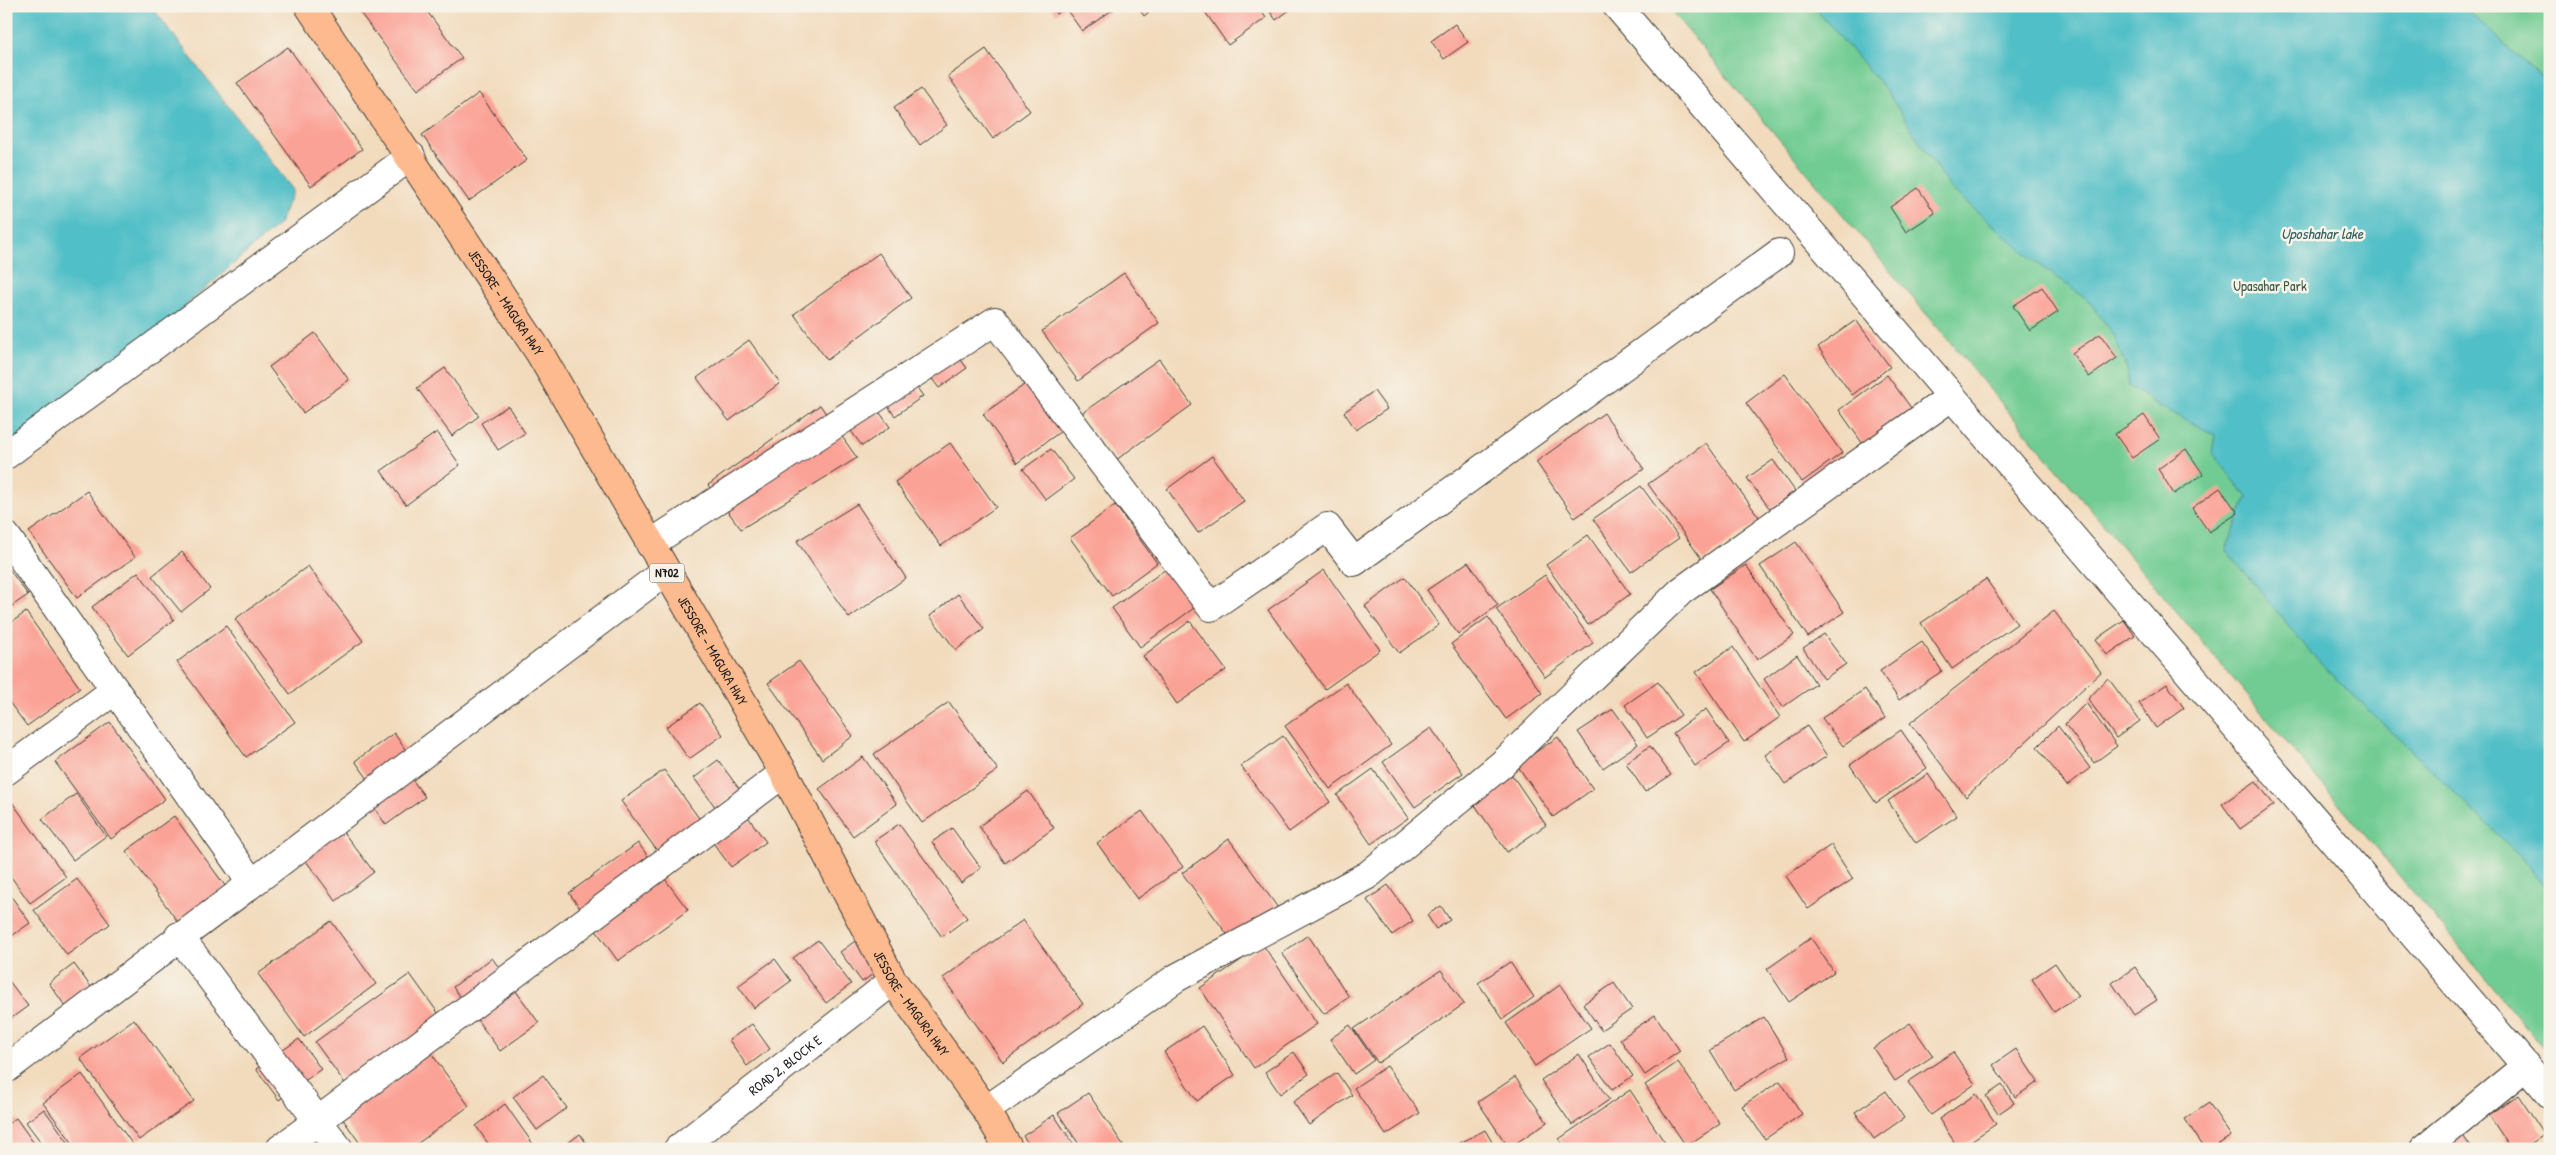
<svg xmlns="http://www.w3.org/2000/svg" width="2556" height="1155" font-family="'Patrick Hand',sans-serif">
<rect width="100%" height="100%" fill="#f7f3e8"/>
<filter id="ink" filterUnits="userSpaceOnUse"><feTurbulence type="fractalNoise" baseFrequency=".02" numOctaves="2"/><feDisplacementMap in="SourceGraphic" scale="10" xChannelSelector="R" yChannelSelector="G"/><feConvolveMatrix kernelMatrix="1 2 1 2 8 2 1 2 1" color-interpolation-filters="sRGB"/></filter>
<filter id="wash" filterUnits="userSpaceOnUse"><feTurbulence type="fractalNoise" baseFrequency=".0096" numOctaves="4" result="noise"/><feDisplacementMap in="SourceGraphic" scale="20" xChannelSelector="R" yChannelSelector="G"/><feGaussianBlur stdDeviation="1.12" result="paint"/><feColorMatrix in="noise" values="0 0 0 0 0 0 0 0 0 0 0 0 0 0 0 0 0 1.4 0 .05"/><feComposite in="paint" operator="in"/></filter>
<g filter="url(#wash)">
<rect width="100%" height="100%" fill="#f2dbbd"/>
<path fill="#71cc93" stroke="#467458" d="M1667,6H2550V1055Z"/>
<path fill="#51bfc7" stroke="#366e72" d="M6,6H151L293,190L280,223L172,318L6,454Z
M1813,6H2462L2550,84V893L2519,855L2317,660L2226,550L2247,497L2212,452L2215,435L2159,406L2129,386L2127,370L2114,335L2088,300L2038,264L1950,188L1885,89Z"/>
<g id="blocks">
<path fill="#fba296" d="M355,6H423L462,58L418,90Z
M1051,6H1067L1056,14Z
M1070,6H1118L1082,31L1066,9Z
M1137,6H1157L1144,16Z
M1201,6H1258L1266,18L1228,45Z
M1266,6H1295L1276,20Z
M1455,24L1468,42L1444,59L1431,41Z
M288,47L362,149L311,186L237,83Z
M986,49L1030,111L993,139L948,76Z
M921,89L947,125L920,145L894,108Z
M479,93L527,160L469,201L422,135Z
M1918,188L1935,213L1906,232L1890,207Z
M879,253L911,298L827,360L794,314Z
M1124,273L1159,323L1078,381L1042,331Z
M2042,287L2058,312L2030,331L2013,306Z
M1856,320L1890,367L1852,395L1818,347Z
M315,333L349,380L303,413L269,367Z
M2100,334L2117,358L2089,377L2072,353Z
M944,337L967,368L939,388L916,358Z
M749,340L780,383L729,421L697,378Z
M1159,359L1192,405L1116,460L1082,413Z
M901,366L923,396L895,416L873,386Z
M445,368L479,416L452,436L417,388Z
M1785,374L1842,453L1802,482L1746,403Z
M1887,375L1914,412L1865,447L1839,410Z
M1034,378L1068,426L1017,463L983,414Z
M1374,391L1387,409L1356,430L1344,412Z
M868,396L890,427L862,446L840,416Z
M820,405L857,458L741,529L708,485Z
M508,406L525,433L498,450L481,423Z
M1604,413L1644,469L1575,518L1536,462Z
M2144,415L2160,439L2132,458L2115,434Z
M437,432L460,465L406,505L381,471Z
M950,443L996,507L941,546L895,482Z
M1706,443L1761,520L1703,561L1648,484Z
M1051,449L1074,479L1046,500L1023,469Z
M2186,449L2203,474L2174,494L2158,469Z
M1212,456L1244,501L1198,533L1167,489Z
M1773,460L1795,491L1770,509L1747,478Z
M1641,486L1679,538L1631,572L1593,519Z
M2220,488L2238,513L2209,532L2192,508Z
M87,491L135,557L77,598L29,532Z
M857,504L906,578L849,618L797,541Z
M1115,505L1157,563L1112,596L1070,538Z
M1588,535L1630,594L1588,625L1546,565Z
M1796,542L1844,612L1808,637L1760,566Z
M182,552L210,589L181,612L152,576Z
M1468,562L1498,605L1458,634L1427,590Z
M6,565L28,595L6,610Z
M1746,565L1794,635L1757,660L1710,589Z
M308,566L363,641L290,694L235,619Z
M1166,569L1194,608L1140,647L1112,608Z
M1324,570L1380,650L1325,689L1268,610Z
M138,572L174,620L128,655L92,607Z
M1545,575L1593,643L1545,677L1496,609Z
M1405,577L1439,625L1399,653L1365,606Z
M1986,579L2017,624L1952,669L1921,623Z
M958,594L984,629L956,650L930,616Z
M2054,611L2101,672L1966,797L1910,723Z
M26,612L80,688L27,726L6,698V626Z
M1488,617L1542,693L1506,719L1451,644Z
M2124,620L2135,636L2107,655L2096,639Z
M1190,621L1226,670L1177,704L1143,656Z
M226,626L295,722L246,757L177,662Z
M1824,634L1846,664L1824,679L1803,648Z
M1922,642L1942,671L1899,700L1880,671Z
M1733,647L1780,717L1744,742L1696,672Z
M1797,655L1816,684L1783,707L1764,679Z
M799,661L853,736L822,759L768,683Z
M2108,678L2140,721L2116,738L2088,699Z
M1658,682L1681,715L1647,738L1625,705Z
M1346,683L1391,745L1330,789L1285,726Z
M2167,684L2184,708L2156,728L2139,703Z
M1865,689L1885,718L1843,746L1822,718Z
M949,702L998,770L922,823L874,754Z
M700,703L723,735L689,759L666,727Z
M2086,703L2117,746L2094,763L2065,724Z
M1613,709L1638,744L1603,768L1578,732Z
M1706,709L1729,743L1695,766L1673,733Z
M110,722L165,799L111,839L55,762Z
M1807,726L1827,756L1785,784L1765,755Z
M2058,726L2090,768L2067,786L2037,747Z
M1431,728L1463,773L1415,807L1383,762Z
M1901,730L1927,768L1876,803L1850,765Z
M394,733L407,752L368,779L355,761Z
M1283,736L1330,802L1289,832L1241,766Z
M1558,737L1593,789L1553,817L1517,765Z
M1650,746L1671,775L1645,792L1626,763Z
M863,757L897,804L853,836L819,789Z
M718,760L740,790L716,808L694,778Z
M1373,769L1408,818L1371,844L1337,795Z
M664,770L701,821L658,852L621,801Z
M1928,774L1957,816L1916,843L1888,801Z
M1512,775L1546,825L1507,852L1473,802Z
M411,778L425,797L386,825L373,806Z
M2256,781L2274,805L2240,829L2222,804Z
M1028,791L1054,828L1005,863L979,826Z
M76,794L106,836L73,860L42,819Z
M9,798L66,877L30,903L6,870V800Z
M743,810L766,842L731,867L708,836Z
M1142,811L1183,867L1137,899L1097,843Z
M174,816L226,887L178,922L126,851Z
M337,824L374,872L336,901L300,853Z
M899,824L967,918L942,937L874,841Z
M952,828L981,868L961,883L932,842Z
M1229,839L1278,908L1232,941L1182,873Z
M638,843L688,910L618,961L569,893Z
M1831,845L1853,879L1808,909L1786,876Z
M77,879L110,924L67,955L34,910Z
M1388,885L1413,921L1392,935L1367,900Z
M6,889L30,923L6,940Z
M1441,906L1450,920L1436,929L1427,915Z
M1023,920L1083,1004L1003,1062L943,978Z
M331,921L376,984L304,1037L258,974Z
M1308,935L1349,997L1324,1014L1282,953Z
M862,936L884,966L862,982L840,952Z
M1811,938L1834,972L1789,1002L1767,969Z
M818,940L851,984L826,1003L793,958Z
M1263,945L1317,1024L1254,1068L1200,988Z
M492,958L539,1023L500,1051L453,987Z
M775,959L791,981L754,1008L738,986Z
M1510,962L1534,997L1503,1019L1478,983Z
M2055,963L2078,996L2054,1012L2032,979Z
M74,964L94,991L68,1010L49,983Z
M2135,967L2157,1000L2134,1015L2112,983Z
M1441,970L1464,1004L1378,1063L1354,1029Z
M410,974L446,1024L352,1093L315,1042Z
M6,977L28,1006L6,1022Z
M1614,983L1632,1009L1601,1030L1583,1004Z
M1560,985L1591,1028L1535,1066L1506,1023Z
M1655,1015L1680,1051L1645,1075L1620,1039Z
M1764,1017L1789,1057L1734,1090L1710,1050Z
M134,1019L194,1101L139,1140L80,1058Z
M1910,1023L1933,1056L1895,1081L1873,1048Z
M752,1024L770,1049L747,1066L729,1040Z
M1350,1025L1374,1060L1354,1074L1330,1039Z
M1202,1026L1235,1075L1197,1101L1164,1052Z
M299,1039L321,1069L279,1100L256,1069Z
M1610,1043L1633,1076L1612,1090L1589,1057Z
M426,1046L469,1106L410,1149H364L337,1111Z
M2016,1049L2038,1082L2015,1097L1993,1065Z
M1294,1052L1309,1074L1280,1094L1265,1072Z
M1953,1052L1975,1084L1931,1115L1908,1082Z
M1579,1054L1609,1100L1572,1125L1541,1080Z
M1678,1062L1720,1124L1686,1146L1645,1085Z
M1387,1066L1420,1113L1386,1135L1354,1088Z
M1337,1073L1352,1095L1309,1125L1293,1102Z
M82,1074L136,1149H77L43,1103Z
M543,1075L567,1108L537,1130L513,1097Z
M1515,1077L1547,1122L1509,1148L1478,1102Z
M1780,1081L1802,1114L1765,1139L1742,1106Z
M2002,1085L2014,1103L1998,1114L1986,1096Z
M1630,1090L1669,1149H1566L1559,1139Z
M1886,1091L1904,1118L1874,1139L1855,1112Z
M1088,1093L1126,1149H1082L1058,1113Z
M1976,1094L1996,1124L1959,1149L1939,1119Z
M2518,1095L2544,1134L2522,1149H2511L2489,1115Z
M2209,1103L2231,1136L2211,1149H2205L2185,1119Z
M505,1104L533,1144L526,1149H492L476,1126Z
M44,1109L68,1142L58,1149H46L26,1122Z
M1054,1115L1077,1149H1032L1023,1136Z
M16,1118L38,1149H6V1125Z
M1485,1130L1496,1149H1463L1460,1143Z
M580,1134L590,1149H560Z
M2462,1134L2472,1149H2441Z"/>
</g>
</g>
<g filter="url(#ink)">
<use href="#blocks" fill-opacity="0" stroke="#3c3934" stroke-width="1"/>
<g fill="none" stroke-linecap="round" stroke-linejoin="round">
<defs>
<g id="minor">
<path d="M1617,6L2550,1094"/>
<path d="M6,455L411,156"/>
<path d="M6,536L251,882"/>
<path d="M650,544L995,321L1211,607L1327,527L1354,562L1779,253"/>
<path d="M6,771L115,690"/>
<path d="M179,936L339,1149"/>
<path d="M6,1069L666,571"/>
<path d="M986,1110L1176,978L1368,875L1502,764L1681,591L1951,397"/>
<path d="M280,1149L784,773"/>
<path id="s1" d="M678,1149L893,981"/>
<path d="M2424,1149L2526,1066"/>
</g>
<g id="highway">
<path id="s2" d="M309,6L539,352L784,773L893,981L986,1110L1009,1149"/>
</g>
</defs>
<use href="#minor" stroke="#3c3934" stroke-width="30"/>
<use href="#highway" stroke="#3c3934" stroke-width="30"/>
<use href="#minor" stroke="#fff" stroke-width="28"/>
<use href="#highway" stroke="#fcba8e" stroke-width="28"/>
</g>
</g>
<g text-anchor="middle" stroke-width="5" stroke-linejoin="round" paint-order="stroke">
<rect fill="#f7f3e8" stroke="#5e5c59" stroke-width="1" x="649.5" y="563.5" width="35" height="19" rx="4"/>
<g font-size="12" font-weight="bold" fill="#1c1c1c">
<text x="667" y="577">N702</text>
</g>
<g font-size="14" fill="#3a5a46" stroke="#f7f3e8">
<text x="2270" y="291">Upasahar Park</text>
</g>
<g font-size="14" fill="#1c1c1c" stroke="#f7f3e8">
<text dy="5" stroke="none"><textPath href="#s2" startOffset="356">JESSORE - MAGURA HWY</textPath></text>
<text dy="5" stroke="none"><textPath href="#s2" startOffset="761">JESSORE - MAGURA HWY</textPath></text>
<text dy="5" stroke="none"><textPath href="#s2" startOffset="1166">JESSORE - MAGURA HWY</textPath></text>
<text dy="5" stroke="none"><textPath href="#s1" startOffset="136">ROAD 2, BLOCK E</textPath></text>
</g>
<g font-size="15" font-style="italic" fill="#315d60" stroke="#f7f3e8">
<text x="2322" y="239">Uposhahar lake</text>
</g>
</g>
<rect width="2556" height="1155" fill="none" stroke="#f7f3e8" stroke-width="25"/>
</svg>
